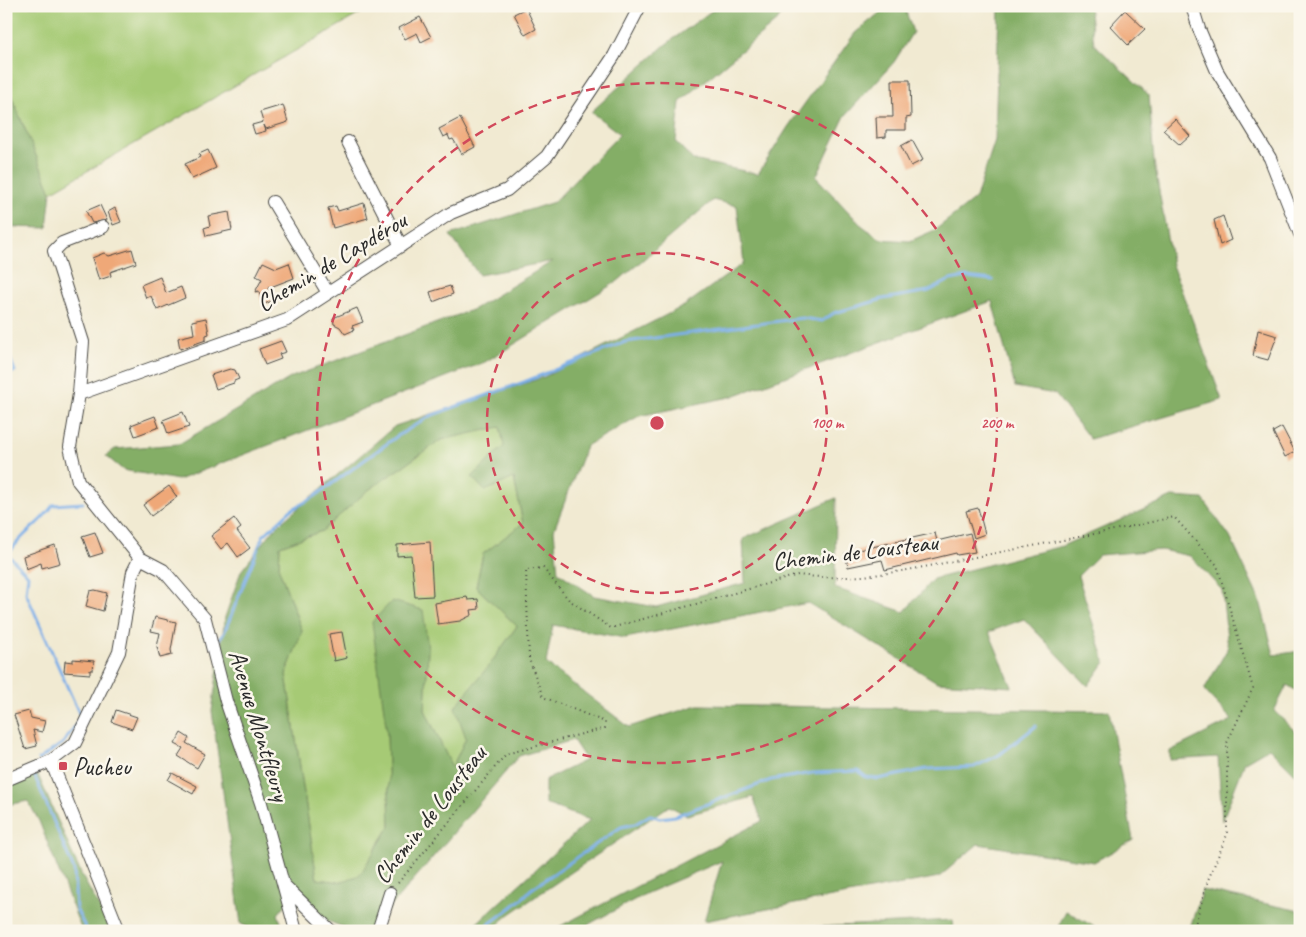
<svg xmlns="http://www.w3.org/2000/svg" width="1306" height="937" font-family="Caveat,sans-serif">
<rect width="100%" height="100%" fill="#fbf7ec"/>
<filter id="ink" filterUnits="userSpaceOnUse"><feTurbulence type="fractalNoise" baseFrequency=".02" numOctaves="2"/><feDisplacementMap in="SourceGraphic" scale="10" xChannelSelector="R" yChannelSelector="G"/><feConvolveMatrix kernelMatrix="1 2 1 2 8 2 1 2 1" color-interpolation-filters="sRGB"/></filter>
<filter id="wash" filterUnits="userSpaceOnUse"><feTurbulence type="fractalNoise" baseFrequency=".0096" numOctaves="4" result="noise"/><feDisplacementMap in="SourceGraphic" scale="20" xChannelSelector="R" yChannelSelector="G"/><feGaussianBlur stdDeviation="1.12" result="paint"/><feColorMatrix in="noise" values="0 0 0 0 0 0 0 0 0 0 0 0 0 0 0 0 0 1.4 0 .05"/><feComposite in="paint" operator="in"/></filter>
<g filter="url(#wash)">
<rect width="100%" height="100%" fill="#f1ead2"/>
<path fill="#a6ca74" stroke="#687a50" d="M6,6H373L51,192L6,83Z
M500,426L514,478L523,524L483,554L476,587L517,626L491,663L466,738L452,768L425,710L428,649L387,733L390,826L360,875L340,882L317,879L286,674L302,631L279,569L280,546L322,531L367,491L441,440Z"/>
<path fill="#84ae66" stroke="#586c48" fill-rule="evenodd" d="M718,6H787L777,21L680,102L676,142L693,160L758,174L788,127L855,33L888,6H904L913,32L894,62L845,116L816,177L860,224L880,239L910,241L935,230L976,198L995,140L999,6H1089L1094,44L1149,95L1154,162L1172,265L1222,400L1090,439L1055,394L1015,387L992,301L730,397L639,416L586,446L554,530L558,572L594,596L656,607L745,583L743,539L836,498L835,588L904,612L933,579L1062,546L1172,497L1203,499L1230,537L1260,601L1274,655L1300,651V693L1287,685L1274,711L1300,736V779L1269,748L1245,762L1222,821L1218,757L1170,760V751L1232,720L1204,690L1228,648L1222,590L1190,556L1161,550L1099,555L1078,576L1105,662L1088,686L1024,619L989,632L1012,687L937,682L808,603L625,638L553,625L546,663L629,727L698,705L1109,711L1133,840L1094,862L978,844L939,877L704,921L722,861L647,893L576,931H551L762,821L753,797L687,815L669,806L510,914L490,931H468L590,820L545,804V780L586,760L573,740L519,756L370,931H354L309,914L292,897L278,914L284,931H256L241,924L212,711L225,617L241,571L275,528L395,426L544,377L684,306L744,263L737,206L713,200L618,281L485,362L178,480L123,470L106,456L115,449L179,444L292,377L474,309L553,261L479,275L450,235L554,202L620,134L591,112L665,45ZM500,427L504,446L472,477L485,491L514,478L523,523L483,554L476,587L517,626L491,663L455,707L466,738L452,767L425,710L428,649L423,610L392,601L372,622L387,733L390,826L360,875L340,882L317,879L286,674L302,631L279,569L280,546L322,531L367,491L441,440Z
M6,83L51,192L47,228L6,227Z
M30,775H38L82,876L107,921L109,931H82L39,821L28,801L6,805V785Z
M1202,890L1300,911V931H1189Z
M1066,911L1102,931H1056Z
M953,920L954,931H794L798,928Z"/>
<g fill="none" stroke-linecap="round" stroke-linejoin="round">
<path stroke="#7cafe8" stroke-width="3" d="M6,348L15,371L6,376
M6,553L28,575L26,593L81,718L63,743L38,760
M9,554C20,534 41,524 53,505L83,503
M219,639L224,633L263,536L291,510L314,497L396,437L430,416L524,382L625,342L802,318L822,321L834,313L883,299L929,291L950,280L966,277L993,280
M33,772L74,870L76,909L87,931
M480,931C493,920 523,901 530,890L621,827L635,824L650,815L660,818L675,816L771,780L812,773L858,771L866,777L878,779L927,769L974,767L999,755L1036,726"/>
</g>
<g id="blocks">
<path fill="#efa878" d="M526,8L536,29L525,35L514,14Z
M1125,10L1145,29L1128,45L1110,26Z
M420,17L431,37L421,42L417,33L405,39L399,28Z
M892,80H910L911,117L906,118V130H886V137L877,138L876,117H893Z
M283,105L288,122L266,129L264,125L266,131L255,134L252,125L263,122L260,112Z
M460,118L475,147L462,154L453,139L450,140L448,135L443,137L439,129Z
M1175,119L1190,136L1180,145L1163,130Z
M912,140L923,160L911,166L901,146Z
M208,150L216,168L192,179L185,164L200,157L199,154Z
M364,203L368,218L333,228L328,208L336,206L338,211Z
M100,205L107,220L92,223L86,211Z
M115,208L121,222L113,225L108,212Z
M229,212L232,230L206,236L204,228L210,226L208,216Z
M1223,216L1231,240L1220,245L1214,220Z
M132,249L136,263L110,272L111,276L99,280L92,258L104,253L109,256Z
M263,262L276,268L289,263L294,278L268,288L272,301L262,305L259,291L255,292L262,279L256,276Z
M160,277L166,293L181,287L185,298L157,310L151,296L146,298L141,285Z
M450,286L453,294L433,302L430,292Z
M357,308L363,322L352,326L354,330L345,334L340,327L334,324L333,318Z
M206,318L209,334L206,335V340L180,349L178,338L194,334L192,321Z
M1258,330L1277,336L1268,360L1253,356Z
M281,341L286,352L279,354L281,359L265,365L259,349Z
M230,369L235,370L239,379L234,381V383L216,389L211,375Z
M183,412L189,427L168,434L163,420Z
M155,416L159,427L135,436L131,425Z
M1282,427L1295,452L1285,457L1273,432Z
M169,486L177,497L151,516L143,505Z
M978,508L985,534L974,538L966,511Z
M234,518L241,528L237,531L250,548L238,557L228,543L221,549L211,536Z
M95,532L103,553L90,557L82,536Z
M935,533L937,541L970,533L975,552L957,555L956,553L885,570L882,560L848,567L845,553Z
M430,542L433,596L415,597L411,555L397,556V545Z
M55,545L60,563L42,568L41,563L26,569L23,556Z
M95,590L107,593L103,611L86,606L90,591Z
M467,597L468,600L478,599L479,609L471,610L472,615L460,621L438,624L435,603Z
M155,617L176,622L171,650L172,655L160,658L157,647L160,633L151,631Z
M342,632L347,658L334,661L329,634Z
M73,659L94,661L93,670H90V674L64,672L65,661L73,662Z
M116,710L137,717L132,729L112,722Z
M29,711L31,718L45,721L42,732L33,730L37,746L25,749L14,715Z
M181,733L189,738L186,743L205,754L197,768L178,756L183,748L175,744Z
M172,773L197,786L193,794L168,780Z"/>
</g>
</g>
<g filter="url(#ink)">
<use href="#blocks" fill-opacity="0" stroke="#494844" stroke-width="1"/>
<g fill="none" stroke-linecap="round" stroke-linejoin="round">
<defs>
<path id="minor" d="M1192,6L1199,29L1217,71L1270,158L1300,234
M348,142L401,246
M273,202L328,293
M79,394L83,342L54,251L62,243L103,227
M51,761L119,931
M6,780L51,761L75,743L119,652L133,572L140,558
M284,885L331,931
M296,931L261,803L226,701L205,619L163,570L140,558L78,481L70,447L79,394L287,320L451,213L507,190L547,156L614,56L640,6
M378,931L390,893"/>
</defs>
<use href="#minor" stroke="#494844" stroke-width="14"/>
<path stroke="#494844" stroke-width="2" stroke-dasharray="1 4" stroke-linecap="butt" d="M398,883L506,754L605,728V722L543,697L529,659L526,570L543,568L569,600L611,628L798,575C858,583 917,568 975,557C1042,544 1108,532 1174,517L1217,565L1253,688L1227,743V835L1208,880L1193,931"/>
<use href="#minor" stroke="#fff" stroke-width="12"/>
</g>
</g>
<g fill="none" stroke="#d1495b" stroke-width="2.5" stroke-dasharray="9 6">
<circle cx="657" cy="423" r="170"/>
<circle cx="657" cy="423" r="340"/>
</g>
<rect fill="#d1495b" stroke="#fbf7ec" stroke-width="2" x="58" y="761" width="10" height="10" rx="2.5"/>
<g text-anchor="middle" stroke-width="5" stroke-linejoin="round" paint-order="stroke">
<g font-size="25" fill="#2b2b2b" stroke="#fbf7ec">
<text transform="translate(331 261) rotate(-31)" y="9">Chemin de Capdérou</text>
<text transform="translate(855 551) rotate(-7)" y="9">Chemin de Lousteau</text>
<text transform="translate(260 725) rotate(73)" y="9">Avenue Montfleury</text>
<text transform="translate(429 814) rotate(-52)" y="9">Chemin de Lousteau</text>
</g>
<g font-size="25" fill="#2b2b2b" stroke="#fbf7ec" text-anchor="start">
<text x="73" y="775">Pucheu</text>
</g>
</g>
<circle cx="657" cy="423" r="8" fill="#d1495b" stroke="#fbf7ec" stroke-width="2.5"/>
<g font-size="15" text-anchor="middle" font-weight="bold" fill="#d1495b" stroke="#fbf7ec" stroke-width="5" stroke-linejoin="round" paint-order="stroke">
<text x="827" y="428">100 m</text>
<text x="997" y="428">200 m</text>
</g>
<rect width="1306" height="937" fill="none" stroke="#fbf7ec" stroke-width="25"/>
</svg>
